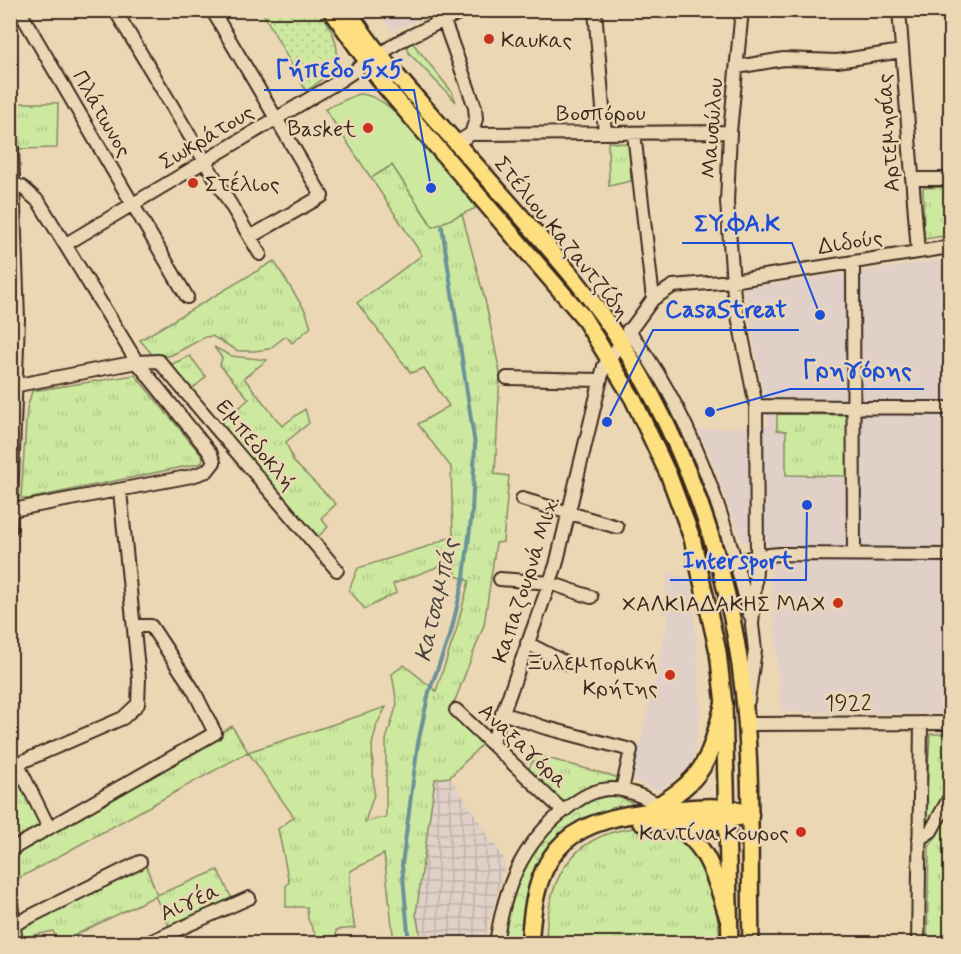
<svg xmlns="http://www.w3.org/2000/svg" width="961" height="954" font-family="Mynerve,sans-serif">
<defs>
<pattern id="industrial-grid" width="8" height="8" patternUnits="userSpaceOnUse" patternTransform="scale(1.5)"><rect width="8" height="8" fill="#e0d0c7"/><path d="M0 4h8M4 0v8" fill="none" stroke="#c1b3aa"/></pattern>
<pattern id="grass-tufts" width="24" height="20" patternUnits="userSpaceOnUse" patternTransform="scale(1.5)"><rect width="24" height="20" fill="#cde9a0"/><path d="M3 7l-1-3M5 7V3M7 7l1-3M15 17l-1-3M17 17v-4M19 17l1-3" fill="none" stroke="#b1c889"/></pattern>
<pattern id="forest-crowns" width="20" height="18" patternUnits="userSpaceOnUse" patternTransform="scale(1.5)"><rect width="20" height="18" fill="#cde9a0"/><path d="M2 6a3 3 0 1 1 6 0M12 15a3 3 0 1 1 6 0" fill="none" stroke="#b1c889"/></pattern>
<pattern id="park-dots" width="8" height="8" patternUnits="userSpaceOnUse" patternTransform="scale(1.5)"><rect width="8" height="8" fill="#cde9a0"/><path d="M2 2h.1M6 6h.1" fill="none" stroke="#b1c889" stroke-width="1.8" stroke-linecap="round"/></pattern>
</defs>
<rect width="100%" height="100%" fill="#ecd7b5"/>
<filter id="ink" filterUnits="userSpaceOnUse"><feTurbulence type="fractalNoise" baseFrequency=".0167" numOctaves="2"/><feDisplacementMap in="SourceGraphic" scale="12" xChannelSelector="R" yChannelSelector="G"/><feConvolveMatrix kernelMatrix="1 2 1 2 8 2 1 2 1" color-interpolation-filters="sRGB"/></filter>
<g filter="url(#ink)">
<path fill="#e0d0c7" d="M376,11H432L433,14L393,30Z
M950,259V714L781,712L768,542H742L710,455L698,430L769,425L744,288Z
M669,573L686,577L693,591L701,710L693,758L688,770L657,791L632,779L669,615L661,612Z"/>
<path fill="url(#industrial-grid)" d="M450,777L506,862L483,943H422L416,914L435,779Z"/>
<path fill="url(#grass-tufts)" stroke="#848a5f" stroke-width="1.5" d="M412,42L452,92L456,102L409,53L407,46Z
M19,103H58L57,148L19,149Z
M608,142L629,144L631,181L609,186Z
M392,165L432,226L462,214L486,304L500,373L495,474L509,476L503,542L496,543L484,625L451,711L484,742L450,777L435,779L416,914L422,943H394L384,854L350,871V904L355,928L336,930V936L318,940L308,919L307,907H286V886L289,882L278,829L294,817L248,752L14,881L12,854L194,750L232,726L248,752L386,707L377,724L372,745L374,794L365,822L386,817V740L397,704L392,674L404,665L436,691L456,631L469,581L456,576L455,560L393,584L396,593L365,609L349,590L358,568L426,547L453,536L451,467L418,424L449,406L424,368L411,373L357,303L422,255L371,178Z
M950,187V235L924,239L923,188Z
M274,261L306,312L311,327L292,343L286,336L269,349L254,351H238L212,336L205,337L172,355L156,359L140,340Z
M214,347L231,356L267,360L244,378L282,426L305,409L309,423L286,442L294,462L336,504L321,518L328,527L315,540L219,425L249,399L220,365L222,358Z
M190,356L206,377L192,389L172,368V364Z
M135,375L203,457L202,463L27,499L21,498L27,409L32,391Z
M777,414L849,415L848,476L786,475V431L777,430Z
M930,734H950V790L928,826L925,824Z
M536,755L620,778L616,786L564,805L528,770Z
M19,778L45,828L11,845V782Z
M950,813V943H927L929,847Z
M646,827C704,835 717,893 720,943L546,944C546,876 573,830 646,827Z
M145,863L157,895L218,870L233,901L170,928L155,896L59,943L53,931L20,938L21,926Z"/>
<path fill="url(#forest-crowns)" stroke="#848a5f" stroke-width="1.5" d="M603,793H616L636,806L552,847L524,943L499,944L503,916L527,857L569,811Z"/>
<path fill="url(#park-dots)" stroke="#848a5f" stroke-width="1.5" d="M262,11H321C343,49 346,65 306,91Z"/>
<path fill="#cde9a0" stroke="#848a5f" stroke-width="1.5" d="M358,94C397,93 453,178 476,208L433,227L392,165L371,178L325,109Z"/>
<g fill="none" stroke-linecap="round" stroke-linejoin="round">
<path stroke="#6b9398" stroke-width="4" d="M409,944L402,865L418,743L429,692L451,632L464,577L472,512L475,445L442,227"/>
<defs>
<path id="minor" d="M19,10L187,297
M115,10L260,254
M212,10L322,196L250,237
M440,10L475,107L476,119L471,134L456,143
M595,10L605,133
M742,10L730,132L727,202L734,296L756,406L757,556L752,625L755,650L748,701
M899,10L918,252
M737,67L784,59L837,61L902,51
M10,92L18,320L10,529
M634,133L653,299
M471,134L730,132
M912,179H950
M10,183L22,187L39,202L137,362L211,454L214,462L207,471L192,476L12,510
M66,244L336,83L400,41L465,10
M853,262L854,554
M628,330C691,411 725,517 750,615
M507,378L599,380
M18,385L137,362L159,361L337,570
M756,406L950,408
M522,499L617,527
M736,562L757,556L780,554L950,555
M500,579L550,583L591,597
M527,643L566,663
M456,710L563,811
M502,713L543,727L631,750L622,790
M746,724L950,723
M492,743L556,565L604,366L653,299L673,286L732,281L950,247
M18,765L49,828
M10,767L123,718L138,704L139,679L120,491
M919,839L931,831L950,797
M10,850L215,733L194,691L151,626H134
M10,895L16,944
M15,924L140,862
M145,944L249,898
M496,944C504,889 521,844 566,809C580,798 594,789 612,789C629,789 645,798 660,805
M918,944L921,723"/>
<path id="major" d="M331,10L382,83L583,317L633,399L669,476L692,538L718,652L724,704L730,944
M348,10C372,49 404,84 434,118C482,172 531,226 577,282C669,396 727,544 743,689C753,773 749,859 751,944"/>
<path id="highway" d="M653,808C706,779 709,759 724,704
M641,822L708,823L750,815
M669,824C709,839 717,884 729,920
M530,944C534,842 572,818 668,810C696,808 724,803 750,815"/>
</defs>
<use href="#minor" stroke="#3b2a1e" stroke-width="16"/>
<use href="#major" stroke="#3b2a1e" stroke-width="20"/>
<use href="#highway" stroke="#3b2a1e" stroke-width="21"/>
<use href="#minor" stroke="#ecd7b5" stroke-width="12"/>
<use href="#major" stroke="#fedf80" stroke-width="15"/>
<use href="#highway" stroke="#fedf80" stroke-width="16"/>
</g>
</g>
<g fill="#c8321e" stroke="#ecd7b5" stroke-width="2">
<circle cx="489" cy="39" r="6"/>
<circle cx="368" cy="128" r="6"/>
<circle cx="193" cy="183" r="6"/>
<circle cx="838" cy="603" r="6"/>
<circle cx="670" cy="675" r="6"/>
<circle cx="801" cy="832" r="6"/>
</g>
<g text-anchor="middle" stroke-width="5" stroke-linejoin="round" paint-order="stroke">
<g font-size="22" fill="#3b2a1e" stroke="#ecd7b5" text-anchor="end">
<text x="501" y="47" text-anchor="start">Καυκας</text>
<text x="356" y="136">Basket</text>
<text x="205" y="191" text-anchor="start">Στέλιος</text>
<text x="826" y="611">ΧΑΛΚΙΑΔΑΚΗΣ MAX</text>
<text x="658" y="670">Ξυλεμπορική<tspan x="658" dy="25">Κρήτης</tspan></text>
<text x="789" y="840">Καντίνα Κουρος</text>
</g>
<g font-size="22" fill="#3b2a1e" stroke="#ecd7b5">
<text x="601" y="120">Βοσπόρου</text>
<text transform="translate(103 113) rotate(60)" y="8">Πλάτωνος</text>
<text transform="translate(711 128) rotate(-86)" y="8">Μαυσώλου</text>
<text transform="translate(887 133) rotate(-94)" y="8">Αρτεμησίας</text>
<text transform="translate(206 136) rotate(-31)" y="8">Σωκράτους</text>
<text transform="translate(563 237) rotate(51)" y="8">Στέλιου Καζαντζίδη</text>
<text transform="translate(850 241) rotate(-9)" y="8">Διδούς</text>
<text transform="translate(257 444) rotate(50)" y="8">Εμπεδοκλή</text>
<text transform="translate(525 579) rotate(-72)" y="8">Καπαζουρνά Μιχ.</text>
<text x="848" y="710">1922</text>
<text transform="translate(524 745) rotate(43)" y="8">Αναξαγόρα</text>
<text transform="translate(189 901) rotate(-24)" y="8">Αιγέα</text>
</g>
<g font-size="24" font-style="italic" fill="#47443d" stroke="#ecd7b5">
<text transform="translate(436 600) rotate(-77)" y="8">Κατσαμπάς</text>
</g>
</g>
<path fill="none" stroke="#1d4ed8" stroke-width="2" d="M431 188L414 90H264M820 315L792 243H682M607 422L653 330H799M710 412L790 389H924M807 505L806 580H670"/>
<g fill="#1d4ed8" stroke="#ecd7b5" stroke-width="2">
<circle cx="431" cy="188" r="6"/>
<circle cx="820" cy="315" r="6"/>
<circle cx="607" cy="422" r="6"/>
<circle cx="710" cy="412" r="6"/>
<circle cx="807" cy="505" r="6"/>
</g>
<g font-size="24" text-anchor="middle" font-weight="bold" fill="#1d4ed8" stroke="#ecd7b5" stroke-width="5" stroke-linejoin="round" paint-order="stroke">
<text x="339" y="77">Γήπεδο 5x5</text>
<text x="737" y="231">ΣΥ.ΦΑ.Κ</text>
<text x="726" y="317">CasaStreat</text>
<text x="857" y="377">Γρηγόρης</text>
<text x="738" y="568">Intersport</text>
</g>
<rect width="961" height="954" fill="none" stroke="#ecd7b5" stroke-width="36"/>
<rect x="18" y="18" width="925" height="918" fill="none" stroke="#3b2a1e" stroke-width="2" filter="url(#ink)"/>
</svg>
